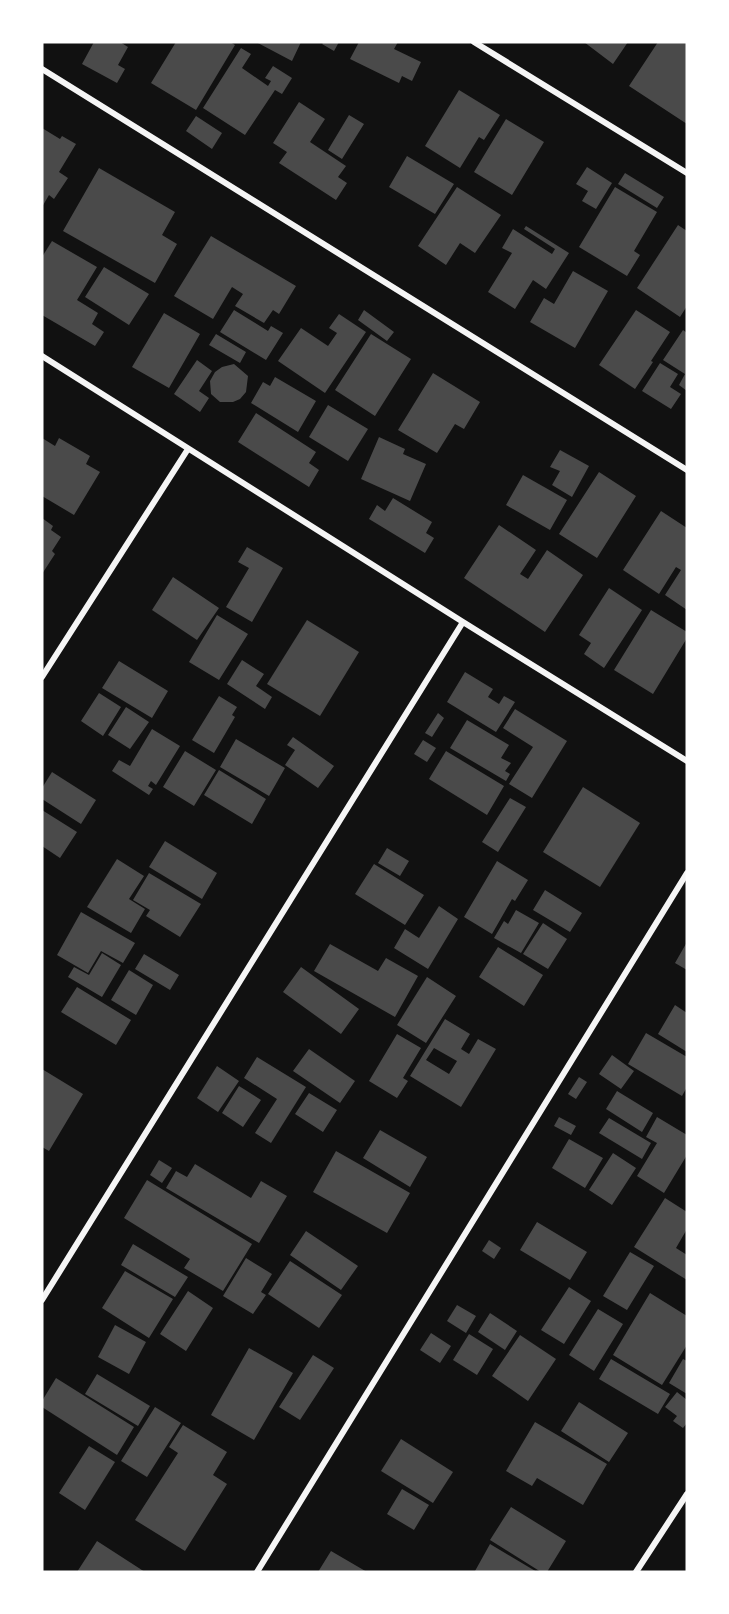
<svg xmlns="http://www.w3.org/2000/svg" width="729" height="1614" font-family="'Golos Text',sans-serif">
<rect width="100%" height="100%" fill="#111"/>
<path fill="#4a4a4a" fill-rule="evenodd" d="M94,42H120L128,47L118,65L125,69L117,83L82,64Z
M176,42H230L235,45L196,110L151,83Z
M256,42H301L292,61Z
M324,42H339L334,51L322,44Z
M359,42H398L394,49L421,62L412,81L402,76L399,83L350,59Z
M584,42H628L613,64Z
M658,42H687V124L629,86Z
M241,48L251,54L242,68L268,86L271,81L265,78L273,66L292,78L282,94L275,90L245,135L203,108Z
M459,90L500,115L484,140L479,137L460,168L425,146Z
M299,102L325,119L310,142L346,166L338,177L347,183L336,200L279,163L287,152L273,143Z
M349,115L364,124L342,159L328,150Z
M196,116L222,133L212,149L186,131Z
M506,119L544,142L512,195L474,172Z
M42,128L60,139L62,136L76,144L59,172L68,178L54,199L49,195L42,207Z
M407,156L454,184L435,214L389,187Z
M587,167L612,183L596,209L582,201L588,191L576,184Z
M99,168L175,212L162,235L177,244L155,283L63,231Z
M625,173L664,197L657,208L618,184Z
M457,187L501,215L475,253L460,243L446,265L418,246Z
M615,187L657,212L634,251L640,255L627,276L579,247Z
M678,225L687,231V276L686,278L687,279V306L680,317L637,288Z
M526,226L569,253L546,289L533,280L515,309L488,292L512,253L502,248L513,229L552,254L555,249L524,229Z
M211,236L296,286L279,314L273,310L264,323L235,306L243,294L232,287L213,319L174,296Z
M52,241L97,267L77,300L98,313L92,324L104,332L95,346L42,315V257Z
M104,267L149,294L129,325L85,297Z
M573,271L608,291L575,348L530,322L544,298L554,304Z
M234,310L268,331L271,326L283,333L266,360L220,332Z
M364,310L394,332L387,341L358,320Z
M636,310L670,332L651,361L653,362L635,389L599,365Z
M164,313L200,334L169,388L132,367Z
M339,314L366,332L325,393L278,361L301,328L328,346L337,333L329,328Z
M683,330L687,333V391L679,385L685,374L663,360Z
M216,334L246,352L240,363L209,345Z
M371,334L411,359L375,416L335,390Z
M197,360L212,371L199,391L209,398L200,412L174,394Z
M660,363L678,374L670,387L681,394L671,409L642,391Z
M234,364L248,376L246,392L240,399L233,402H220L211,394L210,381L215,372L222,367Z
M433,373L480,402L464,429L455,424L437,453L398,430Z
M275,377L316,401L298,432L251,403L263,382L270,386Z
M328,405L368,429L348,461L309,437Z
M256,413L316,452L309,463L319,470L309,487L238,442Z
M379,437L405,449L403,454L426,464L410,501L361,479Z
M42,438L55,446L59,438L90,456L86,464L100,472L74,515L42,496Z
M560,450L589,466L572,497L552,485L560,471L550,467Z
M599,472L636,496L597,558L559,534Z
M523,475L567,500L550,530L506,505Z
M393,498L432,522L426,533L434,538L425,553L369,519L377,505L385,511Z
M661,511L687,528V610L665,595L681,570L676,567L659,594L623,570Z
M42,518L53,526L51,530L61,537L52,551L55,554L42,574Z
M499,525L536,550L520,574L528,579L547,550L583,575L545,632L464,578Z
M247,547L283,568L252,622L226,607L249,568L238,562Z
M173,577L219,608L197,640L152,610Z
M609,588L642,610L604,668L584,654L591,643L579,635Z
M651,610L687,632V638L653,694L614,670Z
M217,615L248,634L219,680L189,662Z
M307,620L359,652L320,716L267,684Z
M242,660L264,674L256,686L272,697L265,709L227,684Z
M119,661L168,691L152,718L102,688Z
M465,672L493,689L488,697L499,704L504,696L515,702L496,732L447,702Z
M99,693L121,707L103,736L81,721Z
M219,696L237,707L232,715L235,717L214,753L192,740Z
M126,707L149,722L130,749L108,735Z
M515,709L567,741L532,798L509,784L533,747L503,728Z
M438,713L444,718L432,737L425,733Z
M467,720L509,745L501,758L511,763L505,771L510,774L506,781L450,748Z
M152,729L180,746L156,785L151,781L148,786L153,789L149,795L112,771L119,760L130,766Z
M293,737L334,766L318,788L285,765L295,750L287,745Z
M236,739L285,768L269,796L220,767Z
M423,740L436,748L427,762L414,754Z
M185,751L216,770L194,806L163,787Z
M446,751L504,786L487,815L429,779Z
M219,770L266,799L252,824L204,795Z
M52,772L96,800L81,824L42,799V788Z
M583,787L640,823L600,887L543,852Z
M510,798L526,807L498,852L482,842Z
M42,810L77,832L60,858L42,846Z
M165,841L217,873L202,899L149,867Z
M387,848L409,861L400,876L378,863Z
M117,859L144,876L129,899L145,909L131,933L87,907Z
M497,861L528,880L515,901L512,899L492,934L464,917Z
M374,864L424,895L405,925L355,894Z
M149,873L201,904L180,937L146,916L150,910L133,900Z
M545,890L582,913L570,932L533,910Z
M439,906L458,919L428,969L394,948L405,929L419,938Z
M516,910L539,923L521,953L494,938L504,921L508,924Z
M81,912L135,943L123,963L101,951L88,973L57,955Z
M543,923L567,939L548,969L523,954Z
M687,942V970L675,963Z
M330,944L378,971L386,958L418,976L395,1017L314,971Z
M498,947L543,975L524,1006L479,977Z
M102,953L121,965L102,997L68,977L74,967L89,975Z
M144,954L179,975L170,990L135,969Z
M301,967L359,1009L341,1034L283,992Z
M129,970L153,985L136,1015L111,1000Z
M427,977L456,996L426,1043L397,1025Z
M77,987L131,1020L116,1045L61,1012Z
M675,1005L687,1013V1052L658,1034Z
M445,1019L470,1034L461,1049L469,1054L478,1039L496,1049L461,1107L410,1076ZM434,1048L457,1061L449,1074L426,1060Z
M646,1033L687,1057V1087L682,1096L628,1064Z
M397,1034L421,1048L403,1078L408,1081L397,1098L369,1081Z
M309,1049L355,1081L340,1103L293,1071Z
M612,1055L634,1071L621,1089L599,1074Z
M257,1057L306,1087L271,1143L255,1133L277,1099L244,1078Z
M217,1066L239,1081L218,1112L197,1098Z
M42,1069L83,1094L49,1151L42,1147Z
M579,1077L587,1082L576,1099L568,1094Z
M239,1086L261,1100L243,1127L222,1113Z
M617,1091L653,1113L642,1132L606,1109Z
M309,1093L337,1110L323,1132L295,1114Z
M559,1117L576,1126L571,1135L554,1126Z
M657,1117L687,1135V1155L664,1193L637,1176L657,1143L646,1137Z
M609,1118L651,1143L642,1159L599,1133Z
M380,1130L427,1157L410,1187L363,1158Z
M569,1139L603,1158L585,1188L552,1168Z
M336,1151L410,1193L387,1233L313,1192Z
M613,1153L636,1168L612,1205L589,1190Z
M159,1160L172,1168L162,1183L150,1175Z
M195,1164L251,1198L261,1181L287,1196L259,1243L166,1188L176,1171L187,1177Z
M147,1180L252,1244L223,1291L184,1268L190,1259L124,1218Z
M665,1198L687,1212V1229L676,1248L687,1255V1280L634,1247Z
M537,1222L587,1252L570,1280L520,1250Z
M306,1231L358,1266L341,1290L290,1255Z
M489,1240L501,1248L494,1259L482,1251Z
M133,1244L188,1277L175,1297L121,1265Z
M630,1252L654,1266L627,1310L603,1296Z
M246,1258L272,1274L261,1292L266,1295L253,1314L223,1296Z
M290,1261L342,1295L319,1328L268,1294Z
M125,1271L173,1299L149,1338L102,1308Z
M569,1287L591,1301L564,1344L541,1330Z
M188,1291L213,1308L186,1351L160,1334Z
M650,1293L687,1316V1345L662,1385L613,1355Z
M457,1305L476,1316L466,1333L447,1321Z
M598,1309L623,1324L594,1371L569,1355Z
M490,1313L517,1331L505,1350L478,1332Z
M115,1325L146,1342L129,1374L98,1357Z
M431,1333L451,1346L440,1363L420,1350Z
M469,1334L493,1349L477,1375L453,1360Z
M520,1335L556,1359L528,1401L492,1376Z
M249,1348L293,1373L254,1440L211,1415Z
M313,1355L334,1368L300,1420L279,1407Z
M611,1359L670,1394L658,1414L599,1379Z
M683,1359L687,1361V1394L669,1383Z
M97,1374L150,1406L138,1426L85,1394Z
M56,1378L134,1427L117,1455L42,1407V1401Z
M677,1392L687,1400V1423L683,1428L673,1421L677,1416L665,1407Z
M579,1402L628,1433L609,1462L561,1431Z
M155,1407L181,1423L147,1477L121,1461Z
M535,1422L607,1464L583,1505L537,1478L532,1486L506,1471Z
M183,1425L227,1452L213,1475L227,1484L185,1551L135,1520L178,1453L169,1447Z
M401,1439L453,1472L433,1503L381,1471Z
M89,1446L115,1462L85,1510L59,1493Z
M402,1489L429,1505L414,1530L387,1514Z
M511,1507L566,1541L547,1572H541L490,1540Z
M97,1541L145,1572H77Z
M490,1544L537,1572L475,1571Z
M331,1551L367,1572H318Z"/>
<g fill="none" stroke-linecap="round" stroke-linejoin="round">
<path stroke="#f5f5f5" stroke-width="6" d="M474,42L687,173
M42,69L687,470
M42,356L463,622L687,761
M42,677L188,449
M42,1300L463,622
M257,1572L687,873
M636,1572L687,1494"/>
</g>
<rect width="729" height="1614" fill="none" stroke="#ffffff" stroke-width="87"/>
</svg>
